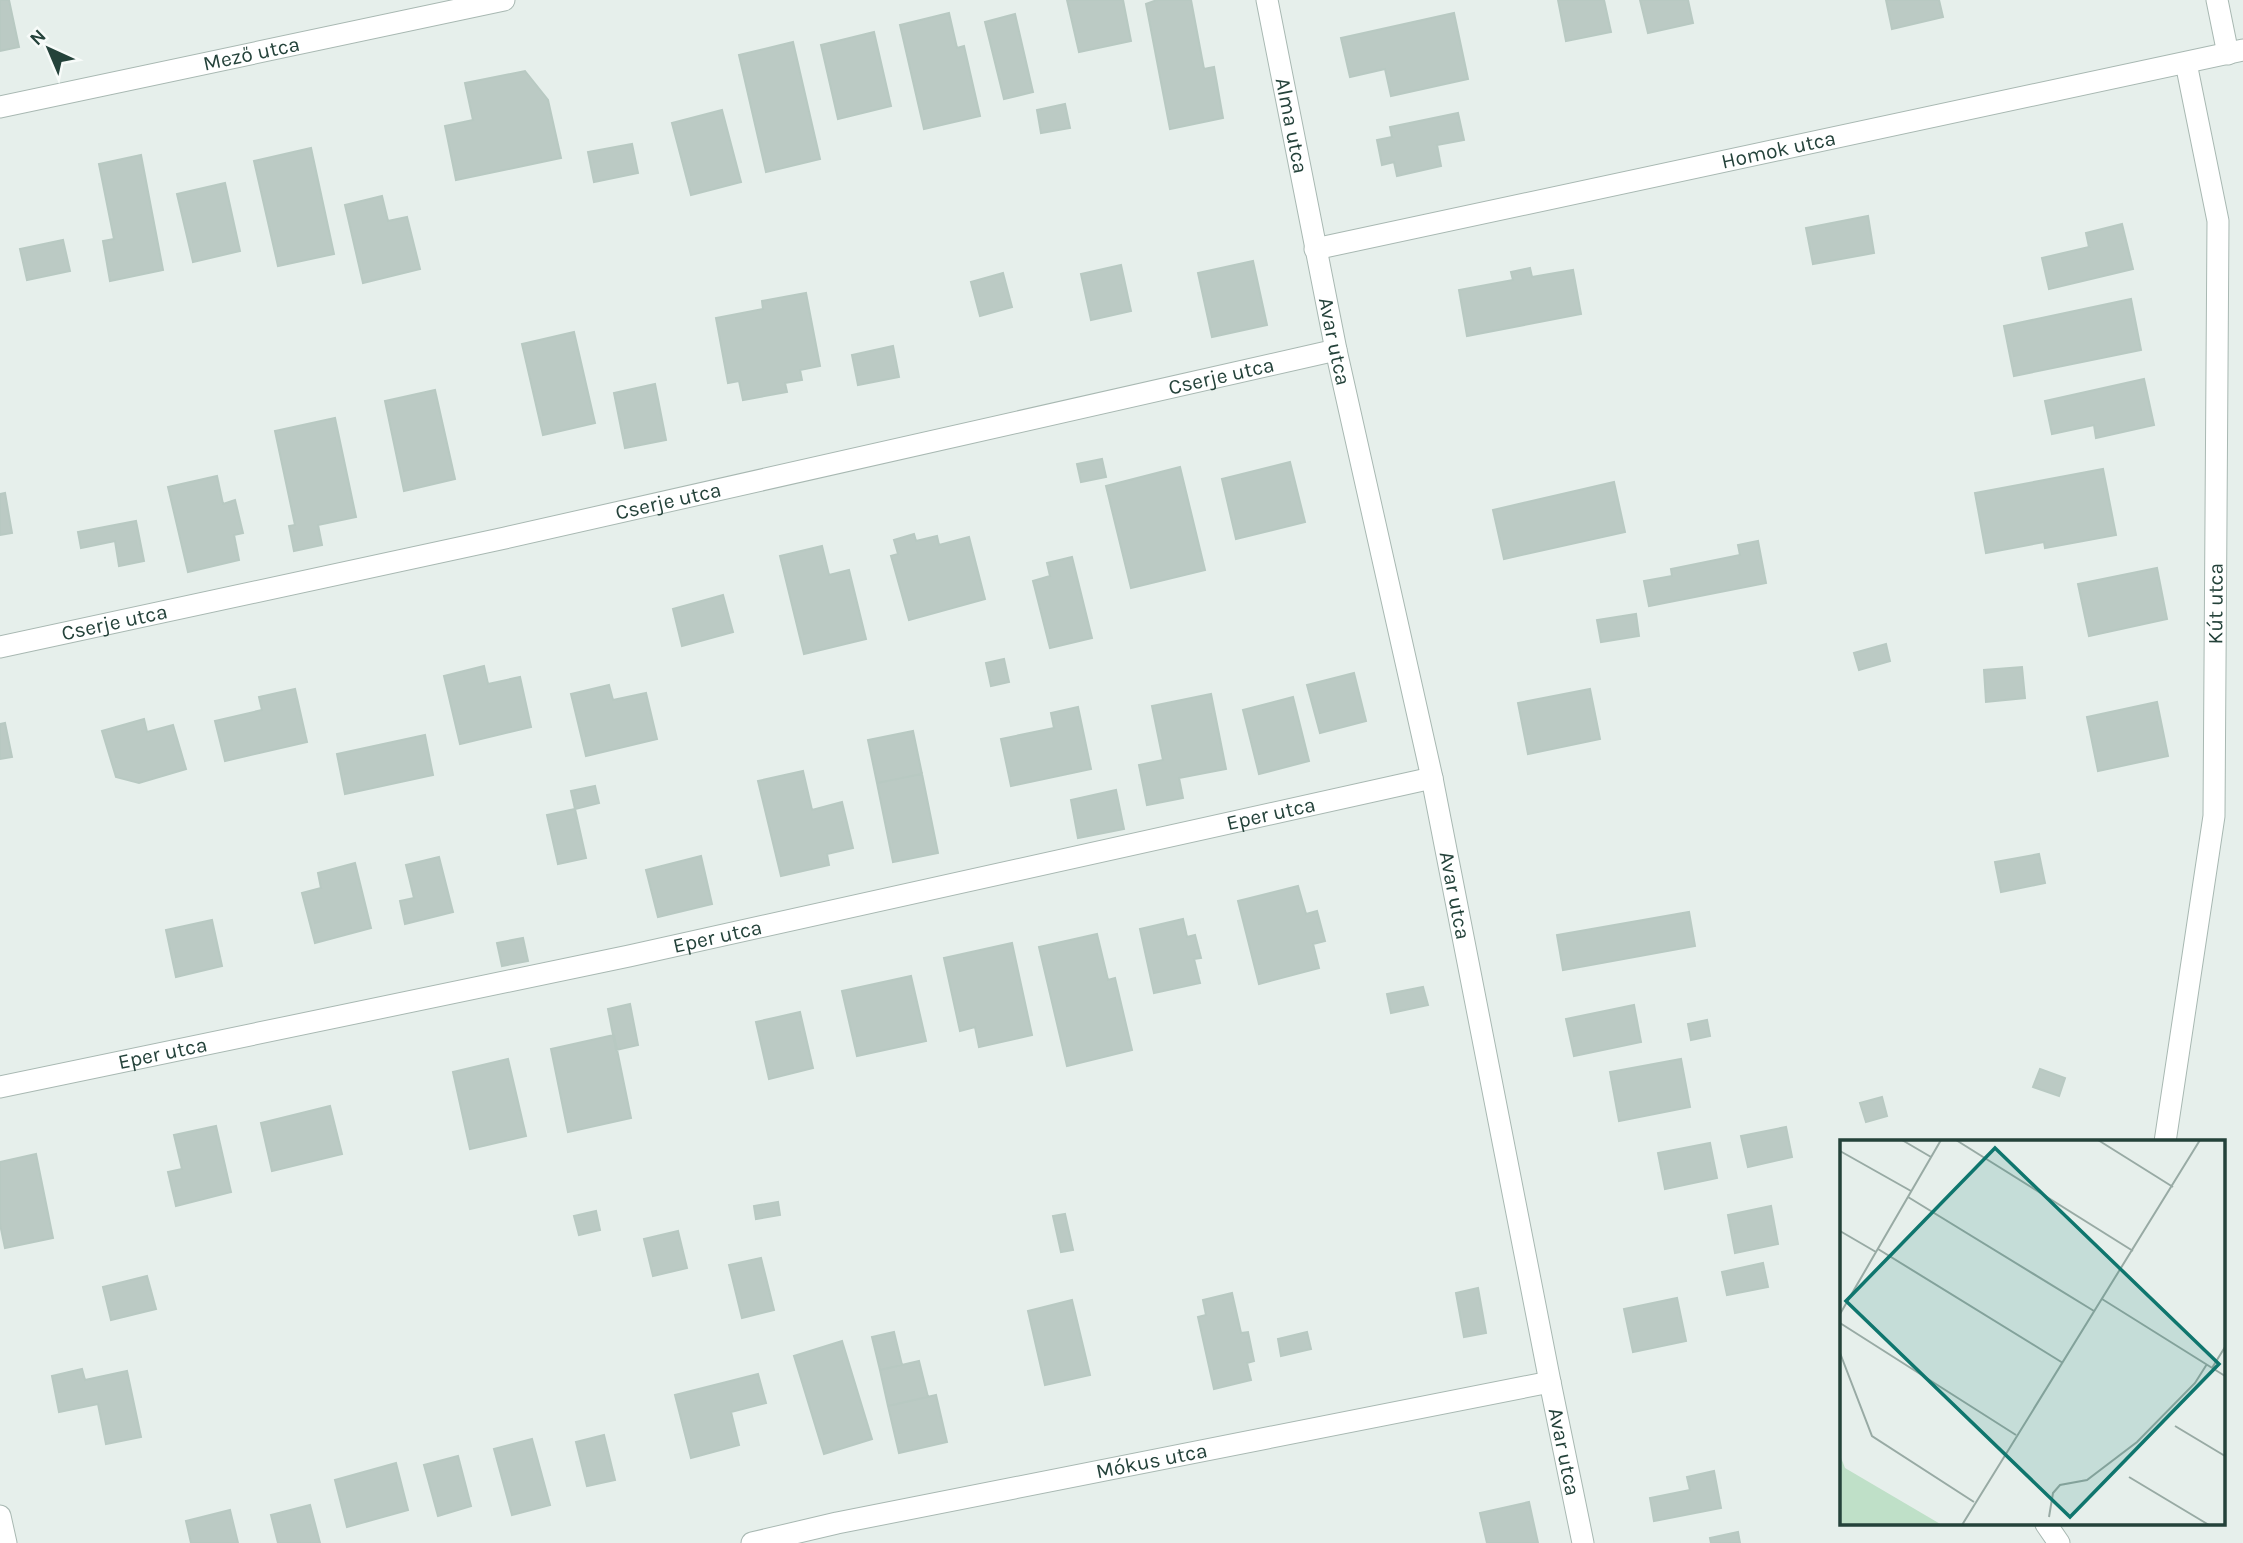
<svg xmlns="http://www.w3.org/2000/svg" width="2243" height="1543" font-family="Karla,sans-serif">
<rect width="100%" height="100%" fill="#e6efeb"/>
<path fill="#bbcac4" stroke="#b8c9c2" stroke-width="2" d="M0,0H9L19,47L0,51Z
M1067,0H1123L1131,41L1079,52Z
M1157,0H1191L1204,69L1214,67L1223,118L1170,129L1146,4Z
M1558,0H1604L1611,32L1566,41Z
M1640,0H1688L1693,23L1648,33Z
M1886,0H1939L1943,17L1892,29Z
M949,13L957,48L964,46L980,116L924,129L900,25Z
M1454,13L1468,79L1391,96L1385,69L1350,77L1341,38Z
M1015,14L1033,92L1004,99L985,22Z
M874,32L891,106L838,119L821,45Z
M793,42L820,159L766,172L739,55Z
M525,71L548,100L561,158L456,180L445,126L473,120L465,83Z
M1065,104L1070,128L1041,133L1037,110Z
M722,110L741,182L691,195L672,123Z
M1458,113L1464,140L1437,145L1441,166L1397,176L1394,162L1382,165L1377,140L1392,137L1390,127Z
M632,144L638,173L594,182L588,152Z
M311,148L334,254L278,266L254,161Z
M141,155L163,270L110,281L103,241L114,239L99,164Z
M225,183L240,251L193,262L177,194Z
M382,196L388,221L407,217L420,269L363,283L345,205Z
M1868,216L1874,253L1813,264L1806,228Z
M2122,224L2133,269L2049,289L2042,258L2089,247L2086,233Z
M63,240L70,271L27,280L20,249Z
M1253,261L1267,325L1212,337L1198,273Z
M1121,265L1131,311L1091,320L1081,274Z
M1530,268L1532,277L1573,270L1581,314L1467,336L1459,290L1513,280L1511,272Z
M1003,273L1012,307L980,316L971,282Z
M806,293L820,366L800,370L802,380L785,383L787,392L743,400L739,381L728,383L716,318L763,309L762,301Z
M2131,299L2141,350L2014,376L2004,326Z
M574,332L595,423L543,435L522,344Z
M893,346L899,377L858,385L852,355Z
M2144,379L2154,425L2096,438L2094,425L2052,434L2045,401Z
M655,384L666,440L625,448L614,393Z
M435,390L455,479L404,491L385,401Z
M335,418L356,517L318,525L322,545L294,551L289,526L295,525L275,431Z
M1102,459L1106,477L1081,482L1077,464Z
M1290,462L1305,522L1236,539L1222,479Z
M1180,467L1205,570L1131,588L1106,486Z
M2103,469L2116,535L2045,548L2044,542L1986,553L1975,493Z
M217,476L223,504L235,500L243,533L234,535L239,560L188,572L168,487Z
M1614,482L1625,532L1504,559L1493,510Z
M5,493L12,533L0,535V494Z
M136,521L144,561L119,566L115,541L81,548L78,532Z
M914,534L916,541L937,536L939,545L969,537L985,599L909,620L891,556L898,554L894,540Z
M1758,541L1766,583L1649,606L1644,581L1672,576L1671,569L1740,555L1738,545Z
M822,546L829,575L849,570L866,639L804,654L780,556Z
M1072,557L1092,638L1050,648L1033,581L1050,576L1047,563Z
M2157,568L2167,619L2089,636L2078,584Z
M723,595L733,632L682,646L673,609Z
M1636,614L1639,636L1601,642L1597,620Z
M1886,644L1890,661L1859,670L1854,653Z
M1004,659L1009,682L991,686L986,663Z
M484,666L488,684L520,677L531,727L460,744L444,676Z
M2022,667L2025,698L1986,702L1984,670Z
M1354,673L1366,721L1320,733L1307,685Z
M609,685L613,700L646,693L657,739L586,756L571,694Z
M295,689L307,742L225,761L215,721L262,710L259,697Z
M1590,689L1600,739L1528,754L1518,703Z
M1211,694L1226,769L1179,778L1183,798L1147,805L1139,765L1163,760L1152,706Z
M1293,697L1309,761L1259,774L1243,710Z
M2157,702L2168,756L2098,771L2087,717Z
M1078,707L1091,769L1011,786L1001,739L1054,728L1051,713Z
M144,719L147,732L173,725L186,769L139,783L116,777L102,731Z
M5,723L12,757L0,759V724Z
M913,731L922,774L877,783L868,740Z
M425,735L433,775L345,794L337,754Z
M803,771L812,810L842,802L853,848L827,854L829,865L781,876L758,781Z
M922,774L938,853L893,862L877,783Z
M595,786L599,803L575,809L571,791Z
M1116,790L1124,829L1078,838L1071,800Z
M575,809L586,858L558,864L547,815Z
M2039,854L2045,883L2001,892L1995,862Z
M701,856L712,904L658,917L646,870Z
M439,857L453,912L405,924L400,901L414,898L406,865Z
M355,863L371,928L315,943L302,893L321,888L318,873Z
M1298,886L1306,914L1317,911L1325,941L1313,944L1319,968L1259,984L1238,901Z
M1689,912L1695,946L1563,970L1557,935Z
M1183,919L1187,937L1195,935L1201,958L1194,959L1200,983L1154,993L1140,929Z
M212,920L222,966L176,977L166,930Z
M1097,934L1108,980L1115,978L1132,1050L1067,1066L1039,947Z
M523,938L528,961L502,966L497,943Z
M1012,943L1032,1035L979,1047L975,1027L960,1031L944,958Z
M911,976L926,1041L857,1056L842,991Z
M1423,987L1428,1005L1391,1013L1387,994Z
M630,1004L638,1045L616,1050L608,1009Z
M1634,1005L1641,1042L1574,1056L1566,1019Z
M800,1012L813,1068L769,1079L756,1022Z
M1707,1020L1710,1036L1691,1040L1688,1024Z
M614,1035L631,1118L568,1132L551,1049Z
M508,1059L526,1136L470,1149L453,1072Z
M1681,1059L1690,1107L1619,1121L1610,1072Z
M2040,1069L2065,1078L2059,1096L2033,1087Z
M1882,1097L1887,1116L1866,1122L1860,1103Z
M330,1106L342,1154L272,1171L261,1123Z
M216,1126L231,1192L176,1206L168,1172L182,1169L174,1135Z
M1786,1127L1792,1157L1748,1167L1741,1136Z
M1710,1143L1717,1178L1665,1189L1658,1153Z
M36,1154L53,1238L5,1248L0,1224V1162Z
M778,1202L780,1215L756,1219L754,1206Z
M1771,1206L1778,1244L1735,1253L1728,1215Z
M596,1211L600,1230L579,1235L574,1216Z
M1065,1214L1073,1250L1061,1252L1053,1216Z
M678,1231L687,1268L653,1276L644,1239Z
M761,1258L774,1310L742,1318L729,1265Z
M1763,1263L1768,1287L1727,1295L1722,1272Z
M147,1276L156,1309L111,1320L103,1287Z
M1478,1288L1486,1333L1464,1337L1456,1293Z
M1232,1293L1241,1333L1248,1332L1254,1361L1247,1363L1251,1380L1214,1389L1198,1317L1206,1315L1203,1300Z
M1677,1298L1686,1341L1633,1352L1624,1309Z
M1072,1300L1090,1375L1045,1385L1028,1311Z
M894,1332L902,1365L880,1370L872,1337Z
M1307,1332L1311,1349L1281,1356L1278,1339Z
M842,1341L872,1439L824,1454L794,1356Z
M919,1361L928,1397L888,1406L880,1370Z
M82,1369L85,1380L127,1371L141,1437L106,1444L98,1404L59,1412L52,1376Z
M758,1374L766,1403L731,1412L739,1445L691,1458L675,1395Z
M936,1395L947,1442L899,1453L888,1406Z
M604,1435L615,1480L587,1486L576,1442Z
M532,1439L550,1505L512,1515L494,1449Z
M458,1456L471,1506L438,1516L424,1465Z
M396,1463L408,1510L347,1527L335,1480Z
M1714,1471L1721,1508L1654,1521L1650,1498L1690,1490L1687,1477Z
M1529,1502L1538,1543H1487L1480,1513Z
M310,1505L320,1543H278L271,1515Z
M230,1510L238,1543H191L186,1521Z
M1738,1532L1740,1543H1711L1710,1538Z"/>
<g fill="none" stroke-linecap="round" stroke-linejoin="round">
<defs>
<g id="street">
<path id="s1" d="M1267,0L1336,350L1432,778L1550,1382L1583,1543"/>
<path d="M2217,0L2228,54"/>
<path id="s2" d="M0,107L504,0"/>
<path id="s3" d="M1315,249L2243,50"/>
<path id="s4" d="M0,647L505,538L1336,350"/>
<path id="s5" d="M0,1087L629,956L1432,778"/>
<path id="s6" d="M2165,1142L2214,816L2218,221L2186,63"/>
<path d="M0,1516L6,1543"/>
<path d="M2046,1524L2059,1543"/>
<path id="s7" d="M752,1543L837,1523L1550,1382"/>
</g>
</defs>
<use href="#street" stroke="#a8b8b2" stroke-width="23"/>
<use href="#street" stroke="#fff" stroke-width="21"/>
</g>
<g text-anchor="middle" stroke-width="5" stroke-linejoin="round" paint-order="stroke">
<g font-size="21" fill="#24423a" stroke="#f7fbf9">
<text dy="7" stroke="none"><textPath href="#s2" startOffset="257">Mező utca</textPath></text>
<text dy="7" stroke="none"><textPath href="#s1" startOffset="128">Alma utca</textPath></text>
<text dy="7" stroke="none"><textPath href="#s3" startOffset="474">Homok utca</textPath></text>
<text dy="7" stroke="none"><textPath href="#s1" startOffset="348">Avar utca</textPath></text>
<text dy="7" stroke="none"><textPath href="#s4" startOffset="1251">Cserje utca</textPath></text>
<text dy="7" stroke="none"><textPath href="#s4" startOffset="684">Cserje utca</textPath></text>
<text dy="7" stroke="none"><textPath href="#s6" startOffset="542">Kút utca</textPath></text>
<text dy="7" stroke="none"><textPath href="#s4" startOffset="117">Cserje utca</textPath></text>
<text dy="7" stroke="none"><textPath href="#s5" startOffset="1300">Eper utca</textPath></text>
<text dy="7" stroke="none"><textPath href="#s1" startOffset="915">Avar utca</textPath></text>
<text dy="7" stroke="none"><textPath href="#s5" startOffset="733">Eper utca</textPath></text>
<text dy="7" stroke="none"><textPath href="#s5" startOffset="166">Eper utca</textPath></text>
<text dy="7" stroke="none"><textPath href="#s1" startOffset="1482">Avar utca</textPath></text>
<text dy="7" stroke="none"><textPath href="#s7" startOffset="408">Mókus utca</textPath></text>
</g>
</g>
<g transform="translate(1840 1140)">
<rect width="385" height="385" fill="#e6efeb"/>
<path d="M0,315L5,328L102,385H0Z" fill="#bfe0c8"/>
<path fill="none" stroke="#98aaa4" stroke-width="2" d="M62,0L91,17M116,0L293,111M258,0L333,47M0,11L71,51M68,57L254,171M0,91L36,112M38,109L223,223M262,159L385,236M0,174L101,0M0,183L176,295M0,213L32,296L134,362M372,228L385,207M335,286L385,316M289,337L369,385M209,377L213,353L220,345L247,340L297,302L355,243L367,224M122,385L360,0"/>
<path fill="#0f766e" fill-opacity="0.15" stroke="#0f766e" stroke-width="3.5" d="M155,8L379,224L230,377L6,161Z"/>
<rect width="385" height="385" fill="none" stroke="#24423a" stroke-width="3.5"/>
</g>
<g transform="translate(49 49) rotate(316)" stroke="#f7fbf9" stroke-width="5" paint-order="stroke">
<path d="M0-5L12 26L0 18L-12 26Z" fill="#24423a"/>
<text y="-10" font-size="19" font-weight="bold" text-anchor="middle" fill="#24423a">N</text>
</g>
</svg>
